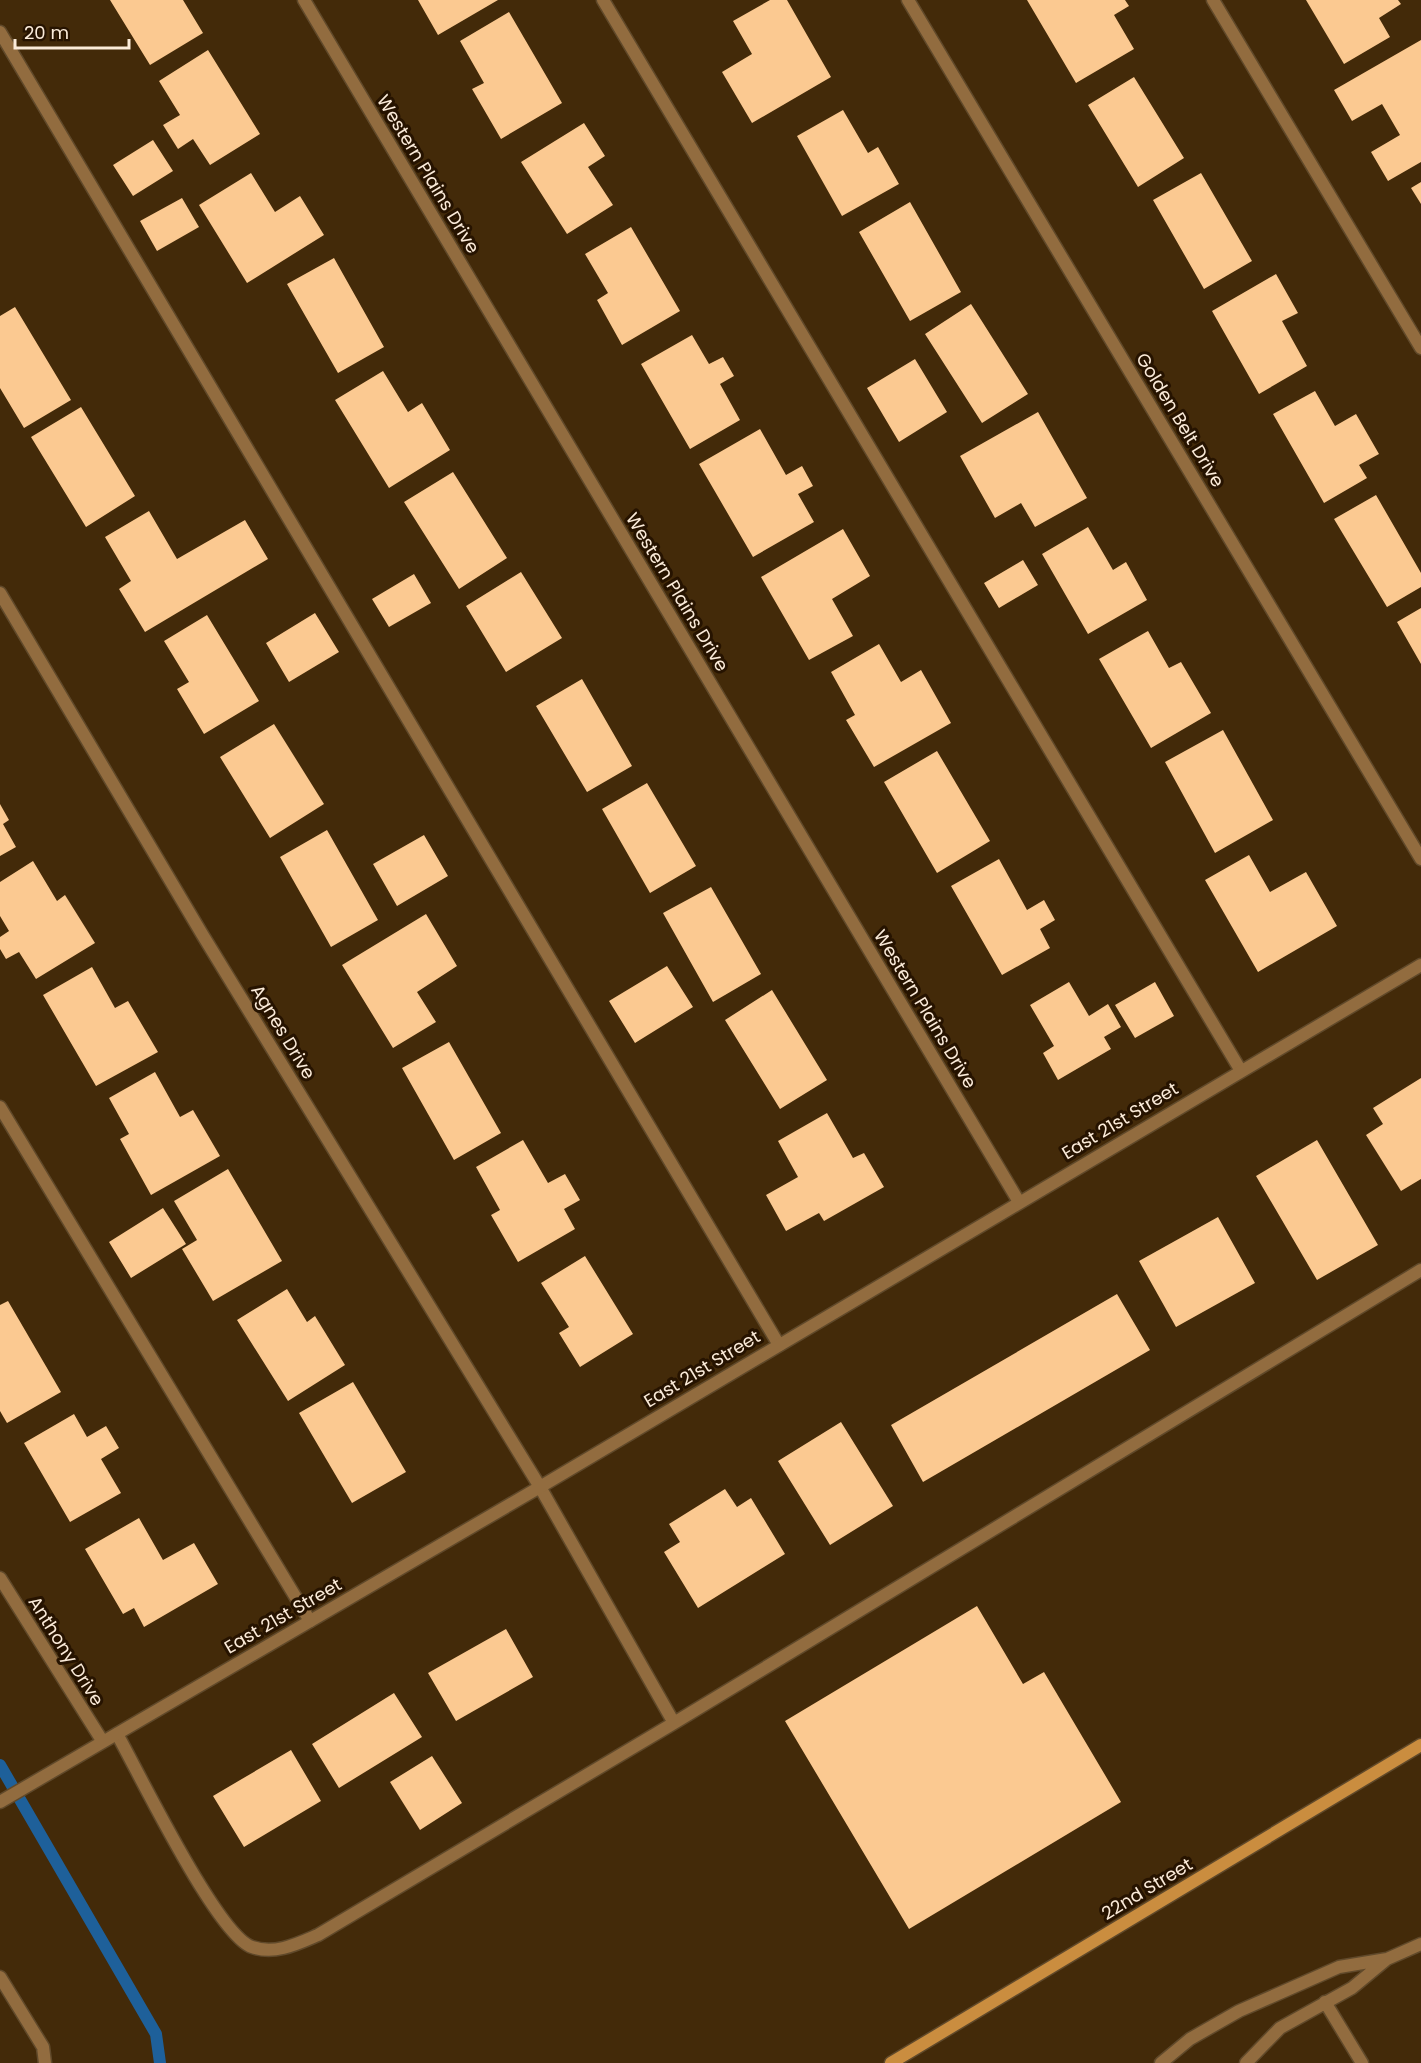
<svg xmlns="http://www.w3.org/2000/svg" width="1421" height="2063" font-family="Poppins,sans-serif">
<rect width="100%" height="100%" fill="#432a09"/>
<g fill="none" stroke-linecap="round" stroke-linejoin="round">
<path stroke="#1e609a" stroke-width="12" d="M0,1765L156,2034L160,2063"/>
</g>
<path fill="#fbc991" d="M110,0H183L203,33L150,65Z
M418,0H498L438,35Z
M770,0H787L831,77L752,123L722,72L752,54L733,21Z
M1027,0H1125L1129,6L1114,15L1134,49L1076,83Z
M1306,0H1398L1401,4L1379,18L1390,37L1344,64Z
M509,12L562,103L501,139L472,89L484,83L460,41Z
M1421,40V162L1388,181L1371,152L1400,135L1382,104L1352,121L1334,90Z
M208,50L260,134L210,165L193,139L178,149L163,125L180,115L159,81Z
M1134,77L1184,158L1138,187L1088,105Z
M843,110L868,153L878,147L899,184L842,216L797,136Z
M584,123L605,156L588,167L613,205L567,234L521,162Z
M153,140L173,171L133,196L113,165Z
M251,173L275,212L300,196L324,235L247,283L199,205Z
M1201,173L1252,261L1204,289L1153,200Z
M1421,182V204L1411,188Z
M182,198L199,227L157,251L140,221Z
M910,202L961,292L910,321L859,232Z
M631,227L680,311L622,345L597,300L608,293L585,254Z
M334,258L384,347L338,373L287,284Z
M1276,274L1298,313L1282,321L1307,366L1259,394L1212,311Z
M971,304L1028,394L982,423L925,334Z
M15,307L71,400L24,428L0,388V316Z
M692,335L709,364L723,357L734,376L720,384L740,420L690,449L641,364Z
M915,359L947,412L899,442L867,388Z
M383,371L408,412L422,403L450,450L389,488L335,400Z
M1315,391L1335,426L1356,414L1379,454L1359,465L1367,478L1324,503L1273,414Z
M81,407L135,496L86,527L31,437Z
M1038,412L1087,498L1035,527L1021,503L995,518L960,456Z
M760,429L786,475L802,466L813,486L798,494L814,522L753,557L699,464Z
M453,472L507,558L459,589L404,502Z
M1376,495L1421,573V587L1387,607L1334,519Z
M149,511L177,559L245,520L268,559L145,632L119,589L131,581L105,537Z
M1088,527L1113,570L1126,562L1147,600L1088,634L1042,554Z
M843,529L870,576L832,599L853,636L809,660L761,577Z
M1023,560L1038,585L999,608L984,583Z
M521,572L562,638L506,672L466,606Z
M414,574L431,603L389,627L372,599Z
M1421,608V664L1397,622Z
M315,613L339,652L289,682L266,643Z
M207,615L259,701L204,734L177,689L189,682L164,641Z
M1148,631L1169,668L1181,662L1211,713L1151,748L1099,659Z
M879,644L901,682L921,670L951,723L874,767L846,720L855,715L831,672Z
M582,679L632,766L587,792L536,706Z
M274,724L324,804L270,838L220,757Z
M1223,730L1273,820L1215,853L1165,762Z
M937,751L990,841L937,873L884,782Z
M647,783L696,866L650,893L602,809Z
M0,804L9,820L3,824L16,847L0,856Z
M327,830L378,920L331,947L280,857Z
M424,835L448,876L397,906L373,864Z
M1249,855L1270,892L1306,872L1337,926L1258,972L1205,880Z
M999,859L1027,910L1044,900L1055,920L1040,929L1050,948L1002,975L951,886Z
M33,861L57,901L65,895L95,943L36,979L19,952L6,959L0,949V937L9,931L0,916V882Z
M711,887L761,974L713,1002L663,913Z
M426,914L457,966L417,992L436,1022L393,1048L342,965Z
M667,966L693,1007L635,1043L609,1001Z
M92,967L115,1008L128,1001L158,1052L96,1086L43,995Z
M1069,982L1089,1016L1108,1004L1121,1027L1104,1037L1111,1049L1058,1080L1043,1053L1054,1046L1030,1005Z
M1155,982L1174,1016L1135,1038L1115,1005Z
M772,990L827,1080L780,1109L725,1020Z
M449,1042L501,1133L454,1160L402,1068Z
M155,1072L180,1117L193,1110L220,1156L151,1195L120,1139L129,1134L109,1098Z
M1421,1078V1179L1401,1191L1366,1135L1383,1124L1373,1108Z
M827,1113L853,1158L864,1153L884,1187L824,1221L819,1213L786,1231L766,1195L798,1177L778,1141Z
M523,1140L548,1183L565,1174L580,1200L564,1209L575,1229L518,1262L491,1215L500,1210L476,1167Z
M1317,1140L1378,1245L1317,1280L1256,1176Z
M228,1169L282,1261L213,1301L182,1249L197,1240L174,1201Z
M163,1208L186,1244L131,1278L109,1242Z
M1218,1217L1255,1283L1176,1327L1139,1261Z
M585,1256L633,1334L580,1367L559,1333L569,1327L541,1283Z
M287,1289L307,1322L315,1316L345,1365L288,1401L237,1320Z
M1117,1294L1150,1350L923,1482L891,1425Z
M8,1301L61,1392L7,1423L0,1411V1305Z
M353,1382L406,1472L352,1503L299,1413Z
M74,1414L87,1437L106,1426L119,1448L101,1459L121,1493L70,1522L24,1443Z
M841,1422L893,1506L830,1545L778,1461Z
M725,1489L737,1507L751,1498L785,1554L698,1608L664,1552L680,1542L669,1524Z
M139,1518L163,1560L194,1543L218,1584L144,1627L134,1608L123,1614L85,1549Z
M977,1606L1023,1684L1044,1672L1121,1802L909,1929L785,1721Z
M506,1629L533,1677L456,1721L428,1673Z
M394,1693L422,1737L339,1788L312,1744Z
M291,1750L321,1801L244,1847L213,1796Z
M432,1756L462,1803L420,1830L390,1782Z"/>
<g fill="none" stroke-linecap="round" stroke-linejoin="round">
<defs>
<path id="lane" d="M603,0L1241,1071
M1213,0L1421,348
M0,32L779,1345
M0,1107L310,1621
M540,1487L674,1723
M117,1734C139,1773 217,1935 252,1947C275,1955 297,1944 318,1935L674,1723L1421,1270
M0,1977L43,2047L45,2063
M1325,2002L1362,2063
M1161,2063L1190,2039L1239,2011L1339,1967L1387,1959
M1246,2063L1280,2028L1352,1988L1387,1959L1421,1944"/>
<path id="street" d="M304,0L1019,1202
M908,0L1421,859
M0,593L202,934L540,1487
M0,1578L103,1742
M0,1802L540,1487L1421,965"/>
<path id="secondary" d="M891,2063L1421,1745"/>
</defs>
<use href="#lane" stroke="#60492a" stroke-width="15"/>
<use href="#street" stroke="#60492a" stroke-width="15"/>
<use href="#secondary" stroke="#60492a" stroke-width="15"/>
<use href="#lane" stroke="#926c3f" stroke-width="12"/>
<use href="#street" stroke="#926c3f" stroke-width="12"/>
<use href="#secondary" stroke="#ca8d3f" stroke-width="12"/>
</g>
<g text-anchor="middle" stroke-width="6" stroke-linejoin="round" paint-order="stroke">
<g font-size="18" fill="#fbebd9" stroke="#261300">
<text transform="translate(428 174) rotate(59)" y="6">Western Plains Drive</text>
<text transform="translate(1180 420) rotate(59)" y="6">Golden Belt Drive</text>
<text transform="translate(677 592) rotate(59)" y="6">Western Plains Drive</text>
<text transform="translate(925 1009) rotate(59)" y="6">Western Plains Drive</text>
<text transform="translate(283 1032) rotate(59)" y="6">Agnes Drive</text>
<text transform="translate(1120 1121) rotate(-31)" y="6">East 21st Street</text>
<text transform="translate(702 1369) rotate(-31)" y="6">East 21st Street</text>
<text transform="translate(283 1616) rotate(-30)" y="6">East 21st Street</text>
<text transform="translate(66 1651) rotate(58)" y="6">Anthony Drive</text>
<text transform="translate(1147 1889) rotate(-31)" y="6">22nd Street</text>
</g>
</g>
<path d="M15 39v9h114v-9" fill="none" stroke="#fbebd9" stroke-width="3"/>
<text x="24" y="39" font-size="18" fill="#fbebd9" stroke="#261300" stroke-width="4.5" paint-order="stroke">20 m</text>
</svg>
